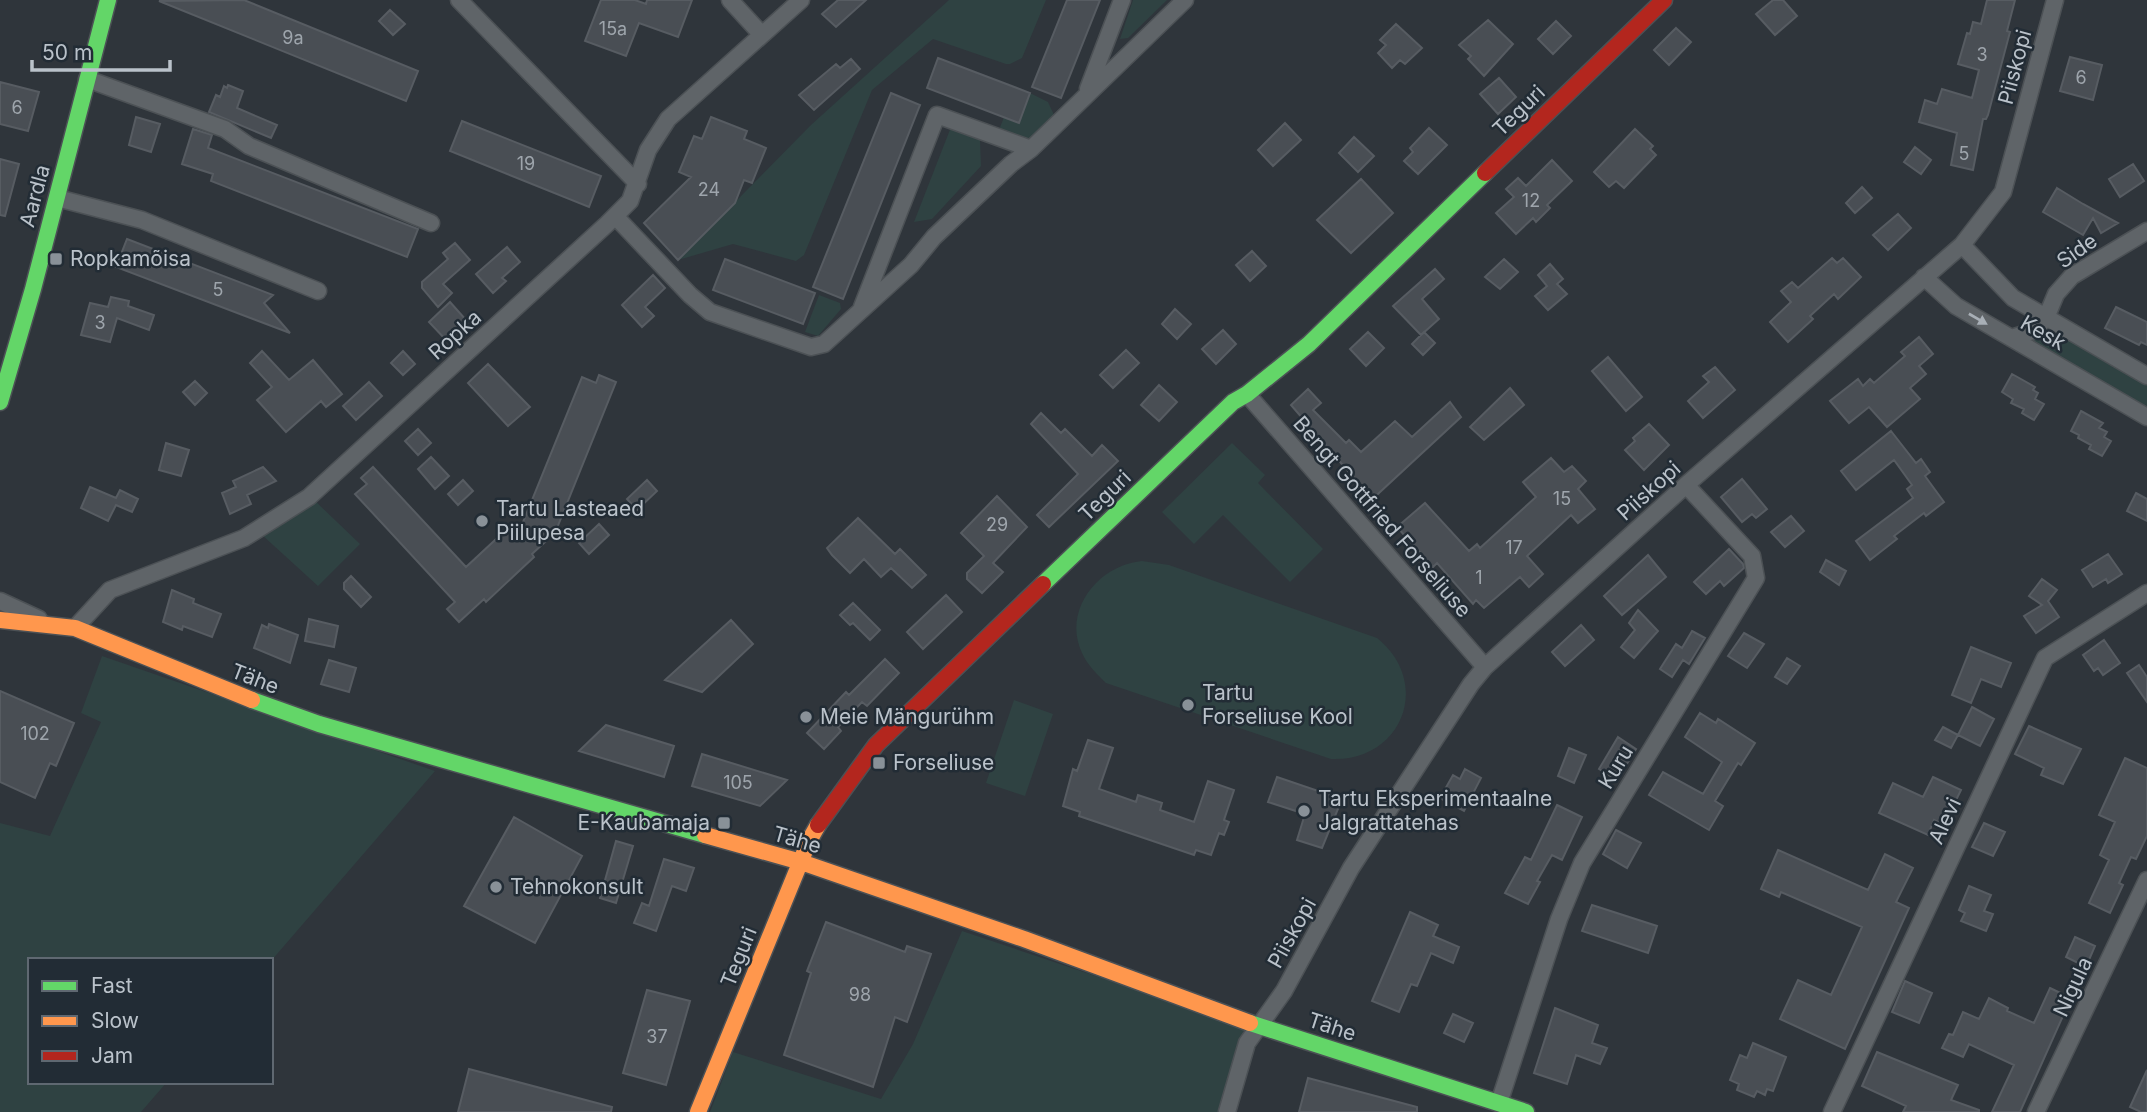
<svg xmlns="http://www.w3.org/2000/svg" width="2147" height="1112" font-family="Inter,sans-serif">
<rect width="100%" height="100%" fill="#2f353b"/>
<path fill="#2f4242" d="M949,0H1046L1022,58L1010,64H1006L933,39L872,90L804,255L796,261L733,244L678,260L811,125Z
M1133,0H1167L1128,38L1120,39Z
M1030,93L1048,102L1054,115L1033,138L1028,140L999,130L1004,117L1019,122Z
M951,127L980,140L981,166L932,219L914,222Z
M819,295L840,303L841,309L818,336L805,332Z
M2056,324L2147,376V417L2024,345Z
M1232,443L1265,475L1258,483L1323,549L1290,582L1223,515L1194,544L1162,512Z
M312,498L360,544L318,586L261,534Z
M1142,561L1169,565L1377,638C1433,683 1402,762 1331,759L1106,683C1097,674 1088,666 1082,653C1062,611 1098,565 1142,561Z
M102,656L435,771L271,961L30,960V1082H167L141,1112H0V823L50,836L101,722L81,713Z
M1014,700L1053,714L1025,796L986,783Z
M962,931L1245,1026L1222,1112H710L733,1052L881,1099L913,1044Z"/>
<path fill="#494e54" stroke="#575c62" stroke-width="2" d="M244,0L418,71L406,101L159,1Z
M601,0H635L646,4L647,0H692L678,37L639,23L626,56L585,41Z
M838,0H866L836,27L822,14Z
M1067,0H1100L1061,98L1032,87Z
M1773,0H1783L1797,16L1775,35L1756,14Z
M1987,0H2015L2007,31L2010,32L1988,115L1986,119H1983L1973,170L1951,165L1957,133L1919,122L1925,100L1937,104L1942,89L1972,98L1979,70L1958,64L1967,33L1970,34L1973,22L1981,24Z
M390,10L405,24L393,35L379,21Z
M1488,20L1513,44L1484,76L1468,59L1471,56L1459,45Z
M1556,21L1571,36L1553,54L1538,39Z
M1396,24L1422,48L1405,64L1400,60L1392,68L1378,53L1386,45L1380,40Z
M1676,28L1691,42L1669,65L1654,50Z
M2070,57L2102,65L2093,100L2060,91Z
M938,58L1030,93L1019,123L927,88Z
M851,59L860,69L814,110L799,95L836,64L840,68Z
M1499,78L1516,97L1498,114L1480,94Z
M0,82L39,92L28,131L0,124Z
M228,85L243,91L237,108L277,125L271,138L209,112L216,95L220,97L224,86L227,88Z
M891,93L920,105L843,299L813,287Z
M136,117L160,124L151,152L129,145Z
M711,117L747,131L744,139L766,148L752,183L744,180L735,203L678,260L644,223L691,177L679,172L694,136L702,139Z
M462,121L601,176L589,207L450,151Z
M1285,123L1301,140L1273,166L1258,150Z
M1429,128L1447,145L1418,174L1404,161L1413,152L1410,148Z
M193,129L212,135L208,148L418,229L407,257L211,181L213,174L182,164Z
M1635,129L1653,146L1650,149L1656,155L1624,188L1616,181L1609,187L1594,172Z
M1354,137L1374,156L1358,172L1339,153Z
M1915,147L1931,160L1921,174L1904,162Z
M0,159L19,164L5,216L0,215Z
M1552,160L1572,181L1547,205L1550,208L1536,222L1533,218L1516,234L1496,213L1514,197L1506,189L1518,178L1526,186Z
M2133,164L2144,181L2120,197L2109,179Z
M1361,179L1393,213L1351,253L1317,220Z
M1862,187L1872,198L1855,213L1846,203Z
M2057,188L2083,204L2118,223L2101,233L2093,218L2083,235L2043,212Z
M1898,214L1911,228L1888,250L1873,235Z
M127,239L273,295L264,303L290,333L116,267Z
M455,243L470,260L443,284L452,293L438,307L422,288V282L448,259L443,253Z
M507,247L520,262L502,278L506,281L493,293L476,274Z
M1252,251L1266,266L1250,281L1236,265Z
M1832,258L1837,263L1843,258L1861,277L1838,299L1834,294L1810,316L1813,319L1788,342L1770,322L1791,302L1781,291L1792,282L1798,288Z
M725,259L815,293L803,324L713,290Z
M1504,259L1518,272L1500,289L1485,277Z
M1550,264L1563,279L1557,284L1567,294L1548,310L1535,296L1547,286L1538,275Z
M1435,269L1444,279L1422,299L1439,319L1421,335L1393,306Z
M653,275L665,288L645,307L654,316L642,327L622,305Z
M111,297L129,301L128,306L154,315L149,330L117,318L110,342L81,335L90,303L108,307Z
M450,302L466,320L446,340L429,322Z
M2116,307L2147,322V345L2141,342L2139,345L2105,328Z
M1175,309L1191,324L1177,339L1162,324Z
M1223,330L1236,344L1216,364L1202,349Z
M1368,332L1384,348L1366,366L1350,349Z
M1424,332L1435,343L1423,355L1412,344Z
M1919,337L1933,354L1919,366L1926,374L1910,388L1920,399L1887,427L1869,407L1849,423L1830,401L1858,379L1863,386L1870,379L1874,383L1905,356L1901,352Z
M1126,350L1139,363L1113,388L1100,375Z
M262,351L289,380L313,360L342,394L326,407L321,401L286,432L257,400L272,387L250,363Z
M403,351L415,364L403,375L391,363Z
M1608,357L1642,397L1626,411L1592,371Z
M488,364L530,407L508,426L468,383Z
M1715,367L1735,390L1703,418L1688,401L1709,382L1703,376Z
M2012,374L2035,387L2033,390L2038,393L2035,399L2044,404L2034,420L2022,413L2024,409L2011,403L2013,399L2002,392Z
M599,375L616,382L555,533L532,554L534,557L486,602L484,599L459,622L447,609L455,602L355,494L367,484L361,478L373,467L466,567L508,528L517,537L582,377L596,383Z
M195,381L207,393L195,405L183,392Z
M369,382L382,396L356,420L343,406Z
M1159,385L1177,402L1159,421L1141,405Z
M1510,388L1524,405L1484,440L1470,427Z
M1308,389L1321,403L1313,410L1346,443L1349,440L1361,452L1395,421L1412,437L1450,402L1461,417L1366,505L1354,491L1360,485L1291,405Z
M2081,411L2103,423L2099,428L2107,432L2104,437L2111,441L2102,456L2089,449L2091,445L2078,438L2079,435L2071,431Z
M1041,413L1061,433L1065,429L1092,456L1102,445L1118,461L1049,527L1037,515L1078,474L1031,424Z
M1649,424L1669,445L1644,470L1625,450L1635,441L1633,438Z
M418,429L431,443L418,455L405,441Z
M1891,431L1916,463L1921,459L1930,472L1925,476L1944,502L1926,516L1924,513L1894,536L1897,539L1870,560L1856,541L1913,498L1907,489L1912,485L1894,460L1856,490L1841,471Z
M166,443L189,450L181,476L159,470Z
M431,457L449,476L435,489L418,469Z
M1551,458L1564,472L1572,466L1586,481L1578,489L1595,509L1578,523L1571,515L1527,556L1543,574L1529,587L1520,577L1484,608L1476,600L1473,604L1437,563L1433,567L1397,527L1425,503L1469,551L1477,544L1480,548L1536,497L1523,482Z
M263,467L276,481L247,495L251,504L230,514L222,493L236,487L233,481Z
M1742,479L1767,509L1756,518L1752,514L1742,522L1721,497Z
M463,480L473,491L458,505L448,494Z
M647,480L657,491L637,510L627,499Z
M90,487L116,498L120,490L138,499L132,512L116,505L108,521L81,508Z
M2136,493L2147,499V521L2127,511Z
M997,496L1027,527L993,563L1003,572L982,593L967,579V573L984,556L961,533Z
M1791,516L1804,531L1785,547L1771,532Z
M858,518L895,554L900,549L926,575L912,588L891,568L881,577L864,559L850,573L832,555L827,548Z
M599,524L609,535L589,554L579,543Z
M1729,549L1743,564L1744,568L1724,586L1720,581L1706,594L1694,582Z
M2108,554L2122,574L2108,583L2106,579L2093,587L2082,570Z
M1648,555L1666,577L1622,615L1604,596Z
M1826,560L1846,571L1839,585L1820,572Z
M351,576L371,597L361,607L344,589V583Z
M2042,579L2057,590L2048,601L2059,617L2036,633L2024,616L2042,605L2029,596Z
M172,590L194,599L193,603L221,614L212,637L183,626L182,630L163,622Z
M946,595L962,612L923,649L907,632Z
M853,603L880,630L870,640L853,623L850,625L840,615Z
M1638,610L1658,631L1634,658L1621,647L1635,630L1629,623Z
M309,619L338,626L334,647L305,641Z
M731,620L753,644L702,692L665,680Z
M269,624L298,635L290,663L254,648L262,625L268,628Z
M1581,625L1594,640L1565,666L1552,652Z
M1692,631L1705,638L1689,664L1683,660L1672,677L1660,669L1676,644L1682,648Z
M1744,633L1764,644L1747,668L1728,656Z
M2104,640L2120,663L2103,675L2098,668L2094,671L2083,655Z
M1971,647L2011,663L2001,687L1981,679L1971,703L1952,695Z
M1787,658L1800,666L1787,684L1775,677Z
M885,659L899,673L867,706L862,702L838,727L841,731L824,749L807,733L846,692L849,695Z
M329,660L356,668L349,692L321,684Z
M2139,665L2147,677V702L2127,673Z
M0,691L74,723L56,766L50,763L35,798L0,782Z
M1972,707L1994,719L1980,746L1958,735Z
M1700,713L1716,723L1718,719L1755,743L1741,765L1738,763L1715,801L1723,806L1709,830L1649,795L1663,772L1703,794L1722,762L1685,737Z
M606,725L674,746L664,777L579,751Z
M2029,726L2081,749L2063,784L2041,775L2044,768L2015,754Z
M1943,727L1958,735L1951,748L1935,740Z
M1618,737L1636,749L1617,780L1599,769Z
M1088,740L1113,748L1099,789L1136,802L1138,795L1162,803L1160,810L1194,822L1208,781L1234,790L1224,820L1229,822L1224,835L1219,833L1211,855L1196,850L1194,855L1079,816L1080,812L1063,806L1073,769L1077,771Z
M1569,748L1586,755L1574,783L1558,776Z
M702,754L787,780L760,806L692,786Z
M2125,758L2147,768V836L2136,859L2131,857L2119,883L2123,885L2110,913L2089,903L2109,860L2100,855L2115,822L2099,815Z
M1465,769L1481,778L1464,811L1440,798L1453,775L1460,779Z
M1277,777L1342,799L1322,848L1297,840L1305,814L1268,802Z
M1933,777L1961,790L1944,825L1934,820L1928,835L1879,813L1893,783L1923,797Z
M1557,805L1582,817L1562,860L1552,855L1537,881L1540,882L1528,904L1505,893L1525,857L1531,860Z
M514,817L582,856L535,943L464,906Z
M1984,823L2005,832L1993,856L1972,847Z
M1616,830L1641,843L1627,868L1603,854Z
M616,841L633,846L616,903L600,898Z
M1778,850L1868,890L1885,854L1913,868L1896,902L1909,908L1845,1049L1780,1019L1798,980L1831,995L1862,927L1781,892L1779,897L1761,889Z
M664,859L694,868L686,891L672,886L656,931L634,923L642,903L649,906Z
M1969,886L1991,895L1984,911L1993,914L1986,931L1961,921L1965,913L1959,910Z
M1592,905L1657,926L1648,953L1582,931Z
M1410,912L1438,925L1433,936L1459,947L1453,963L1431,953L1417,986L1411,984L1399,1012L1372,1001Z
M826,922L905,952L907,946L931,954L907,1022L895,1017L873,1087L784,1055L811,973L807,971Z
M2075,937L2095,946L2086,967L2066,957Z
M1905,981L1932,993L1919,1023L1892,1012Z
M2050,988L2071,998L2020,1112H1992L2014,1065L1969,1044L1963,1057L1942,1048L1949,1034L1953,1035L1963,1012L1979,1019L1989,998L2008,1008L2007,1011L2034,1023Z
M647,990L690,1001L666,1085L623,1073Z
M1555,1008L1598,1025L1592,1043L1607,1048L1600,1064L1576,1055L1567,1084L1534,1073Z
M1453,1014L1473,1023L1464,1042L1444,1033Z
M1753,1043L1786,1057L1773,1091L1767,1089L1765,1095L1757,1091L1754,1097L1737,1090L1739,1084L1730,1080L1740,1055L1747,1058Z
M1877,1052L1958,1085L1951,1100L1979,1110V1112H1903L1906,1106L1862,1086Z
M469,1069L612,1107L611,1112H458Z
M2147,1070V1112H2141L2130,1107Z
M1308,1078L1417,1107V1112H1299Z"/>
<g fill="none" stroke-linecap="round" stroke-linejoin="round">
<defs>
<path id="street" d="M459,0L638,184
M730,0L762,35
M87,79L225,129L249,146L431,223
M1088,89L1122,0
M57,198L142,220L318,291
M615,216L690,295L710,312L811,347L824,344L911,265L934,237L1011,164L1031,149L1185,0
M1962,245L2013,298L2147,376
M1924,277L1956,306L2147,417
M862,307L937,115L1031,149
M2011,338L2033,331L2046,318L2056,294L2072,276L2147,231
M1247,394L1485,667
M0,601L39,619
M75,628L110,590L244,538L309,497L607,224L630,201L648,150L668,119L801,0
M1499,1103L1559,919L1582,863L1756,578L1752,556L1686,485
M1227,1112L1247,1043L1284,991L1351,868L1471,684L1485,667L1686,485L1962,245L2003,192L2055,0
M1832,1112L2045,658L2147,593
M2036,1112L2147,880"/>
<path id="fast" d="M0,402L33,289L108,0
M1043,584L1233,402L1247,394L1309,344L1485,173
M252,700L319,724L705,835
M1250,1023L1526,1112"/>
<path id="slow" d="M0,620L75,628L252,700
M705,835L801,862L1024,939L1250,1023
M698,1112L809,841L818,825"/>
<path id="jam" d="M1485,173L1664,0
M818,825L876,745L1043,584"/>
</defs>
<use href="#street" stroke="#4c5155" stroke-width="19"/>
<use href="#fast" stroke="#4c5155" stroke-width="19"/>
<use href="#slow" stroke="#4c5155" stroke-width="19"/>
<use href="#jam" stroke="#4c5155" stroke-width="19"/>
<use href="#street" stroke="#5f6468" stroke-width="16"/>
<use href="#fast" stroke="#63d668" stroke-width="16"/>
<use href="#slow" stroke="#ff974d" stroke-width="16"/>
<use href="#jam" stroke="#b3261e" stroke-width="16"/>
</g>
<defs><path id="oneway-solid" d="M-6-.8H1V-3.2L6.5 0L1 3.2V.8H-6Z" transform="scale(1.75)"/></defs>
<use fill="#a8afb6" href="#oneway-solid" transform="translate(1978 319) rotate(30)"/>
<g fill="#899198" stroke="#222c35" stroke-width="2.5">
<rect x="49" y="252" width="14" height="14" rx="3.5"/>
<circle cx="482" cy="521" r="7"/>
<circle cx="1188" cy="705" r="7"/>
<circle cx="806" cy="717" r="7"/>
<rect x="872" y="756" width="14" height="14" rx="3.5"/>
<circle cx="1304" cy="811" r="7"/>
<rect x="717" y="816" width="14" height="14" rx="3.5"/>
<circle cx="496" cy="887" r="7"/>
</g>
<g text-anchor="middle" stroke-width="5" stroke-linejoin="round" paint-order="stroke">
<g font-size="18" fill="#9ea5ac">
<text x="613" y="35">15a</text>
<text x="293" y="44">9a</text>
<text x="1982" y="61">3</text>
<text x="2081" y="84">6</text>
<text x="17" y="114">6</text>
<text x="1964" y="160">5</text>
<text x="526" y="170">19</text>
<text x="709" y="196">24</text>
<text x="1531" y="207">12</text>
<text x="218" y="296">5</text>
<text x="100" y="329">3</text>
<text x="1562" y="505">15</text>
<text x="997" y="531">29</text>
<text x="1514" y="554">17</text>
<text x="1479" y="584">1</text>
<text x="35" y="740">102</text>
<text x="738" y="789">105</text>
<text x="860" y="1001">98</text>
<text x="657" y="1043">37</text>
</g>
<g font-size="21" fill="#bac2ca" stroke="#222c35">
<text transform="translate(2015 67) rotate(-75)" y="7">Piiskopi</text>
<text transform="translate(1519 111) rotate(-44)" y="7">Teguri</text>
<text transform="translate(35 196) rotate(-75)" y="7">Aardla</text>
<text transform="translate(2077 251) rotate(-35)" y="7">Side</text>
<text transform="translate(2043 333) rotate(30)" y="7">Kesk</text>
<text transform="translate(455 335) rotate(-42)" y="7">Ropka</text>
<text transform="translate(1649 491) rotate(-42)" y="7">Piiskopi</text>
<text transform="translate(1105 496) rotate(-44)" y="7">Teguri</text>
<text transform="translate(1382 517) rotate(49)" y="7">Bengt Gottfried Forseliuse</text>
<text transform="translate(255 679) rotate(21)" y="7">Tähe</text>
<text transform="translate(1616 767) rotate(-59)" y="7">Kuru</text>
<text transform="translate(1945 821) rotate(-65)" y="7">Alevi</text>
<text transform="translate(797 840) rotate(16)" y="7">Tähe</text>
<text transform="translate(1292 933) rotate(-61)" y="7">Piiskopi</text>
<text transform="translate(739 957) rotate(-68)" y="7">Teguri</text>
<text transform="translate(2073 987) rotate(-65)" y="7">Nigula</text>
<text transform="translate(1332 1027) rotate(18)" y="7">Tähe</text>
</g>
<g font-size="21" fill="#bac2ca" stroke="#222c35" text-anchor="start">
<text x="70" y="266">Ropkamõisa</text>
<text x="496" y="516">Tartu Lasteaed<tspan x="496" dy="24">Piilupesa</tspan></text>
<text x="1202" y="700">Tartu<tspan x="1202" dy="24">Forseliuse Kool</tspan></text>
<text x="820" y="724">Meie Mängurühm</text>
<text x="893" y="770">Forseliuse</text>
<text x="1318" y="806">Tartu Eksperimentaalne<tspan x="1318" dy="24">Jalgrattatehas</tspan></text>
<text x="710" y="830" text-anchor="end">E-Kaubamaja</text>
<text x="510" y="894">Tehnokonsult</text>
</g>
</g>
<rect x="28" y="958" width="245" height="126" fill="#222c35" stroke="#5f6871" stroke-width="2"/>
<rect x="42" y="981" width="35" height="10" fill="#63d668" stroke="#5f6871" stroke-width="2"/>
<text x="91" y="993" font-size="21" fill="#bac2ca">Fast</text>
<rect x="42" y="1016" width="35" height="10" fill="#ff974d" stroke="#5f6871" stroke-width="2"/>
<text x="91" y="1028" font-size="21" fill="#bac2ca">Slow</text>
<rect x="42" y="1051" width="35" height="10" fill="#b3261e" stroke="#5f6871" stroke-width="2"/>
<text x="91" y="1063" font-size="21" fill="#bac2ca">Jam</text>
<path d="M32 60v10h138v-10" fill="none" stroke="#bac2ca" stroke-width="3.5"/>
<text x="42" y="60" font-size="21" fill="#bac2ca" stroke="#222c35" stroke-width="5" paint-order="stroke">50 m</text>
</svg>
